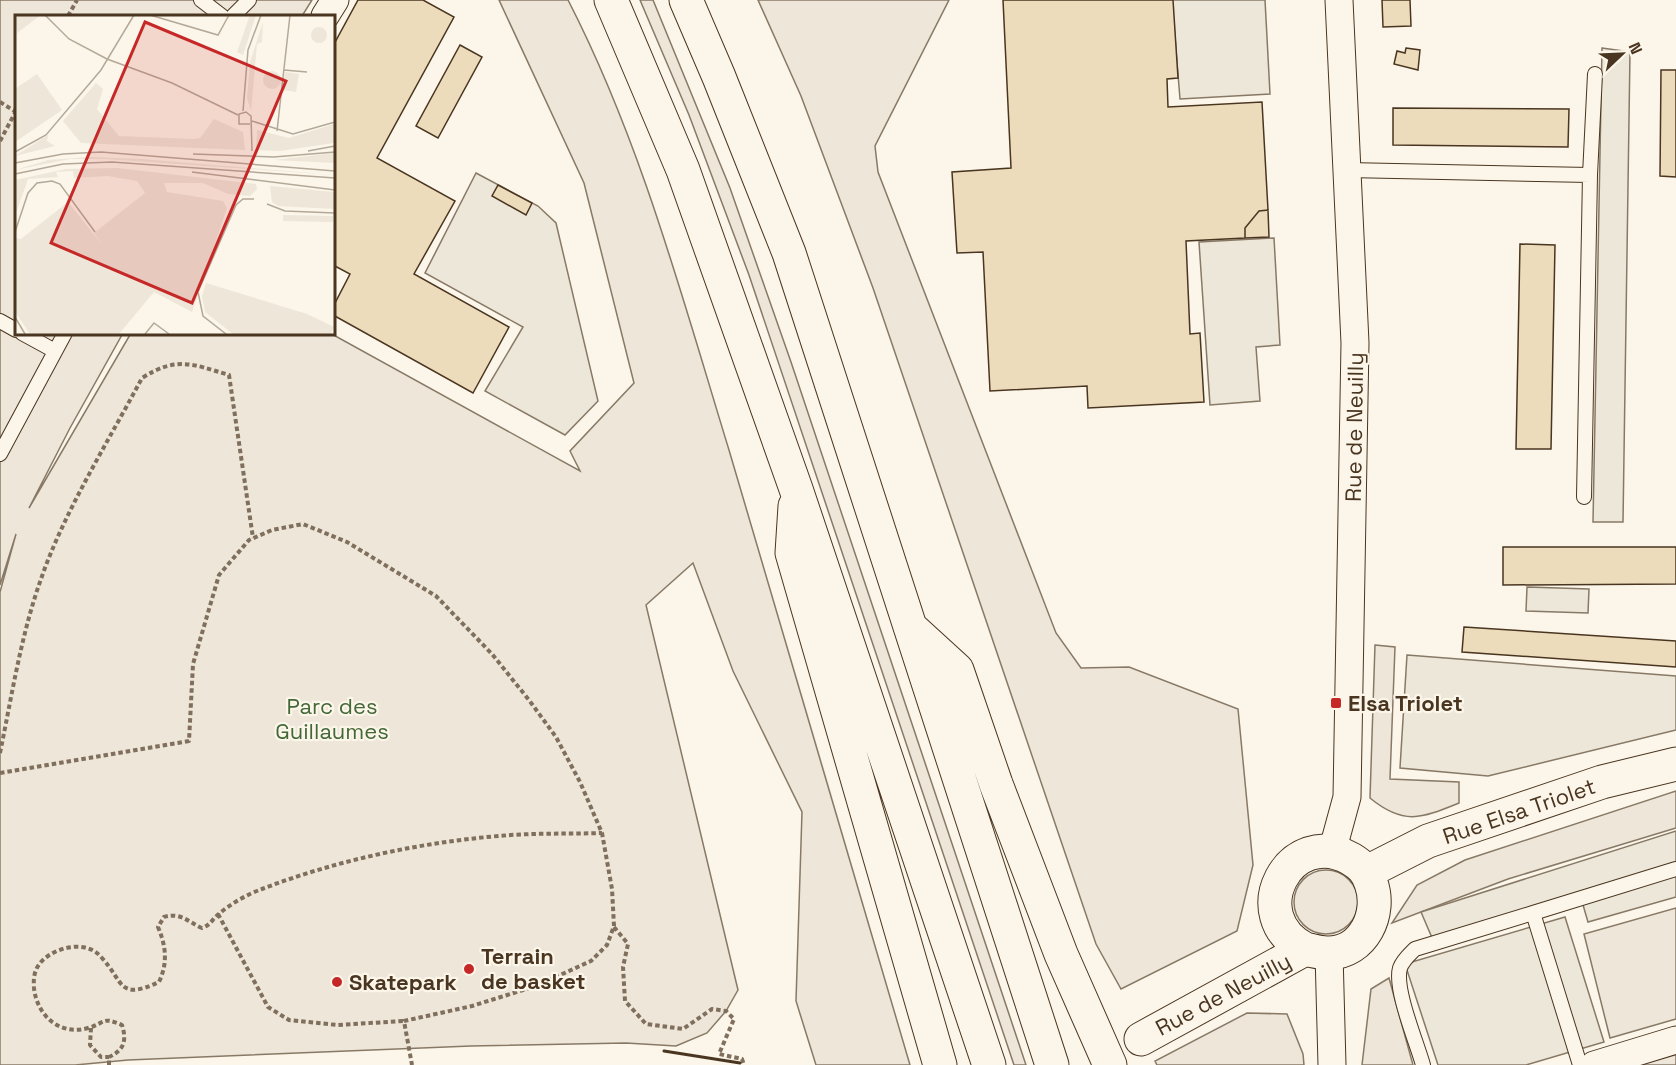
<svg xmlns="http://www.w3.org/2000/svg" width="1676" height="1065" font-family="'Space Grotesk',sans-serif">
<rect width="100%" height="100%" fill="#fbf6e9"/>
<path fill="#ede6d9" stroke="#887966" stroke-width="1.5" d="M0,0H312L302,16H16V333H123L70,428L29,508L131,333H330L580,471L570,451L634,383L584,183L499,0H568C641,142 682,297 729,450C791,654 851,859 910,1065H816L796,1001L802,812L733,671L693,563L646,605L738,990L726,1011L707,1033L676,1046L626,1043L471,1046L128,1060L75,1065H0V592L16,534L0,585Z
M640,0H653L730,188L791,362L1026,1065H1014L749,275L689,115Z
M758,0H949L875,146L878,172L1056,633L1081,668L1129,667L1238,709L1253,865L1237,931L1121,989L1096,944L873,288L801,96Z
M1375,645L1395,647L1390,779L1459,782V803C1422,818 1404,826 1370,798Z
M1676,791V828L1508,879L1392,923L1417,885L1465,860Z
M1294 902a32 32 0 1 1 64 0a32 32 0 1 1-64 0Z
M1676,908V1019L1610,1038L1584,934Z
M1389,978L1413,1065H1362L1371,989Z
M1247,1013L1287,1014L1303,1054L1304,1065H1157L1155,1061Z
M1676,1052V1065H1632Z"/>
<path fill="#ede7d9" stroke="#887966" stroke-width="1.5" d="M1172,0H1265L1270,94L1180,99Z
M1602,48L1630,52L1623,522H1593Z
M476,173L538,206L556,223L598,401L565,435L485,391L523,327L425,273Z
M1274,238L1280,345L1256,347L1260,401L1210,405L1199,242Z
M1527,587L1589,589L1588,613L1526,611Z
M1407,655L1676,676V730L1488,776L1400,768Z
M1676,831V897L1588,922L1581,898L1433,940L1421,912Z
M1565,917L1604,1042L1526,1065H1438L1405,964Z"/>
<path fill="#ecdcbc" stroke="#4a3520" stroke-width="1.5" d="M358,0H423L454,17L377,158L455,201L414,274L509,327L473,393L333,315V307L350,274L333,265V46Z
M1003,0H1173L1178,78L1167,79L1168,107L1262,102L1268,210L1259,211L1245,228V238L1186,241L1190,334L1200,333L1204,402L1088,408L1087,386L990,391L983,252L957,253L952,172L1011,168Z
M1382,0H1410L1411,26L1383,27Z
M460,45L482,57L438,138L416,126Z
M1406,48L1420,50L1418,70L1394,64L1397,51L1405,53Z
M1661,70H1676V177L1660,176Z
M1393,108L1569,109L1568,147L1393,145Z
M498,185L532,203L526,215L492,196Z
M1268,210L1269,237L1245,238V228L1259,211Z
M1520,244L1555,245L1551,449H1516Z
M1503,547H1676V584L1503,585Z
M1464,627L1676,641V667L1462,652Z"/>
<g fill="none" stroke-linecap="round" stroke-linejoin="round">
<defs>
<path id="lane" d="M201,0L222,16
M233,16L249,0
M1347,170L1590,175
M0,321L16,330
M22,333L55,351
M0,454L65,333
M1584,497L1590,175L1595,74
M1423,1065C1417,1043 1394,989 1400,968C1403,960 1409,955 1415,949L1533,913
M1580,1065L1533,913L1676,869"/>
<path id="street" d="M325,16L335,0
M1332,852L1347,797L1355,343L1339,0
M1329,953L1332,1065
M1594,1065L1676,1040"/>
<path id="secondary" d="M1367,872L1428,841L1602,782L1676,764
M1141,1039L1305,949C1313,951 1321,953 1328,953C1364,953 1382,913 1371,883C1367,871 1361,865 1351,859C1290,824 1241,916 1305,949"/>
<path id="highway" d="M611,0L683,170L796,489L989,1065
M686,0L719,77L789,253L1052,1065
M795,506L792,553L940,1065
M910,627L957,670L996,784L1061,954L1110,1065"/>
</defs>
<use href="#lane" stroke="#4a3520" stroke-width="16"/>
<use href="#street" stroke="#4a3520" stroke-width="29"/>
<use href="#secondary" stroke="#4a3520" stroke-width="35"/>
<use href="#highway" stroke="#4a3520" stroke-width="35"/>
<path stroke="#7f6f5c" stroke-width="4" stroke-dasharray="4.5 3" stroke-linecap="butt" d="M68,16L77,0
M0,102L16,112
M0,141L16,111
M0,753C12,695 21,635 41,579C64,512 108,442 142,378C177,356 192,364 229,375L253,538
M0,773L189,741L193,664L219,575L249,540L272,530L303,524L347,542L436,596L492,654L529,700L556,737L580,782L602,833L612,889L614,926L607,945L591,961L536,986L472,1006L404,1021L412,1065
M218,914L268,1007L289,1020L337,1025L404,1021
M614,927L628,944L623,967L625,1001L646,1024L683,1029L712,1009L726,1011L734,1019L719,1054L742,1059L744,1065
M91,1028L90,1045L101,1057H109
M109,1065V1057C124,1050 127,1041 122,1025C101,1016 106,1023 88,1028C60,1036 37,1016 34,988C33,976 35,967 44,959C59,946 88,940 102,958C124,982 118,1001 159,982C168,963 166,946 158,927L164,917C181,912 188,922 202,928C211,925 212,919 219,914C230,904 248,894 262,889C340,859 427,841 511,835C541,833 571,834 602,833"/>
<use href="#lane" stroke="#fbf6e9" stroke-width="14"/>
<use href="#street" stroke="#fbf6e9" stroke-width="27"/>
<use href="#secondary" stroke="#fbf6e9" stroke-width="33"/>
<use href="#highway" stroke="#fbf6e9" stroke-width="33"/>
<path stroke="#4a3520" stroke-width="3" d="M664,1051L740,1063"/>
</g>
<g fill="#c62828" stroke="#fbf6e9" stroke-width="2">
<rect x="1330" y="697" width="12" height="12" rx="3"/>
<circle cx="469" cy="969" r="6"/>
<circle cx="337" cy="982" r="6"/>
</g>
<g text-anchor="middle" stroke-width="4.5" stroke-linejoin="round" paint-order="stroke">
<g font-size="22" fill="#4a3520" stroke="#fbf6e9">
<text transform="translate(1354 427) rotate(-89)" y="8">Rue de Neuilly</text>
<text transform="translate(1519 811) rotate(-19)" y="8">Rue Elsa Triolet</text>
<text transform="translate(1223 994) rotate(-28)" y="8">Rue de Neuilly</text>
</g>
<g font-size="22" font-weight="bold" fill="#4a3520" stroke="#fbf6e9" text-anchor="start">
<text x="1348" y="711">Elsa Triolet</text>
<text x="481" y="964">Terrain<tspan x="481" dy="25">de basket</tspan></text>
<text x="349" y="990">Skatepark</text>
</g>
<g font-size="22" fill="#436837" stroke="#fbf6e9">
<text x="332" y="714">Parc des<tspan x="332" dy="25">Guillaumes</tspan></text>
</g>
</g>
<g transform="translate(15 15)">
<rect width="320" height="320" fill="#fbf6e9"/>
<path d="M0,0H26L2,18ZM235,0H241L228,40L222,37ZM248,7L247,27L242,29L236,96L232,83L235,47ZM296 20a8 8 0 1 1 16 0a8 8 0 1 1-16 0ZM248 65a9 9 0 1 1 18 0a9 9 0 1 1-18 0ZM270,57L284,59L281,77L268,75ZM22,59L47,95L0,127V74ZM81,68L88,74L82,94L104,121L179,124L185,123L199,104L228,117L230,135L66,128L48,106ZM319,109V128L265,136L241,135L242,115L274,123ZM33,120L32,126L40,131L0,141ZM319,138V148L259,145ZM75,142L128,144L320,160L90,144H55L0,155L33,145ZM102,153L241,169L242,174L235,181L213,179L188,168H149L152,177L208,186L212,193L177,297L139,277L104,319H15L0,297L1,223L6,224L53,187L89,232L79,218L130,178L122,166L93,161L59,163L58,156L41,157L43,162L13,164L1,198L0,165L51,154ZM255,171L319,177V194L263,191L257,187ZM268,200L318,201V207L268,206ZM191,268L292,299L319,312L316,319H218L190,297L187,281Z" fill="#ede6d9"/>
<path fill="none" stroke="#b4a999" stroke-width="1.5" d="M30,0L54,24L92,44L157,68L223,100M135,0L203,20L214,0M269,55L292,57M228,96L233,35L246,0M237,106L278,119L320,107M235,109H224V99L231,97L236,101L237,136M262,116L275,0M293,136L320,131M0,137L31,120L86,55L119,0M178,139L259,142L320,137M0,148L48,139L86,137L320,156M177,157L320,175M0,159L48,149L97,147L320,163M252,189L270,196L320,198M0,217L13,178L22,168L37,166L45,169L80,217M0,302L10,319M130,319L139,308L154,319M211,319L188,301L183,277L221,190L228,184H239"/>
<path fill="#c62828" fill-opacity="0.15" stroke="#c62828" stroke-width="3" d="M130,7L271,66L177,288L36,228Z"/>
<rect width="320" height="320" fill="none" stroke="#4a3520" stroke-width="3"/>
</g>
<g transform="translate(1622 54) rotate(67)" stroke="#fbf6e9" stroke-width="4.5" paint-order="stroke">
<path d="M0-4.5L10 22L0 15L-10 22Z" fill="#4a3520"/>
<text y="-9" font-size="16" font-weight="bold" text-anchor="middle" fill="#4a3520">N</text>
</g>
</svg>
